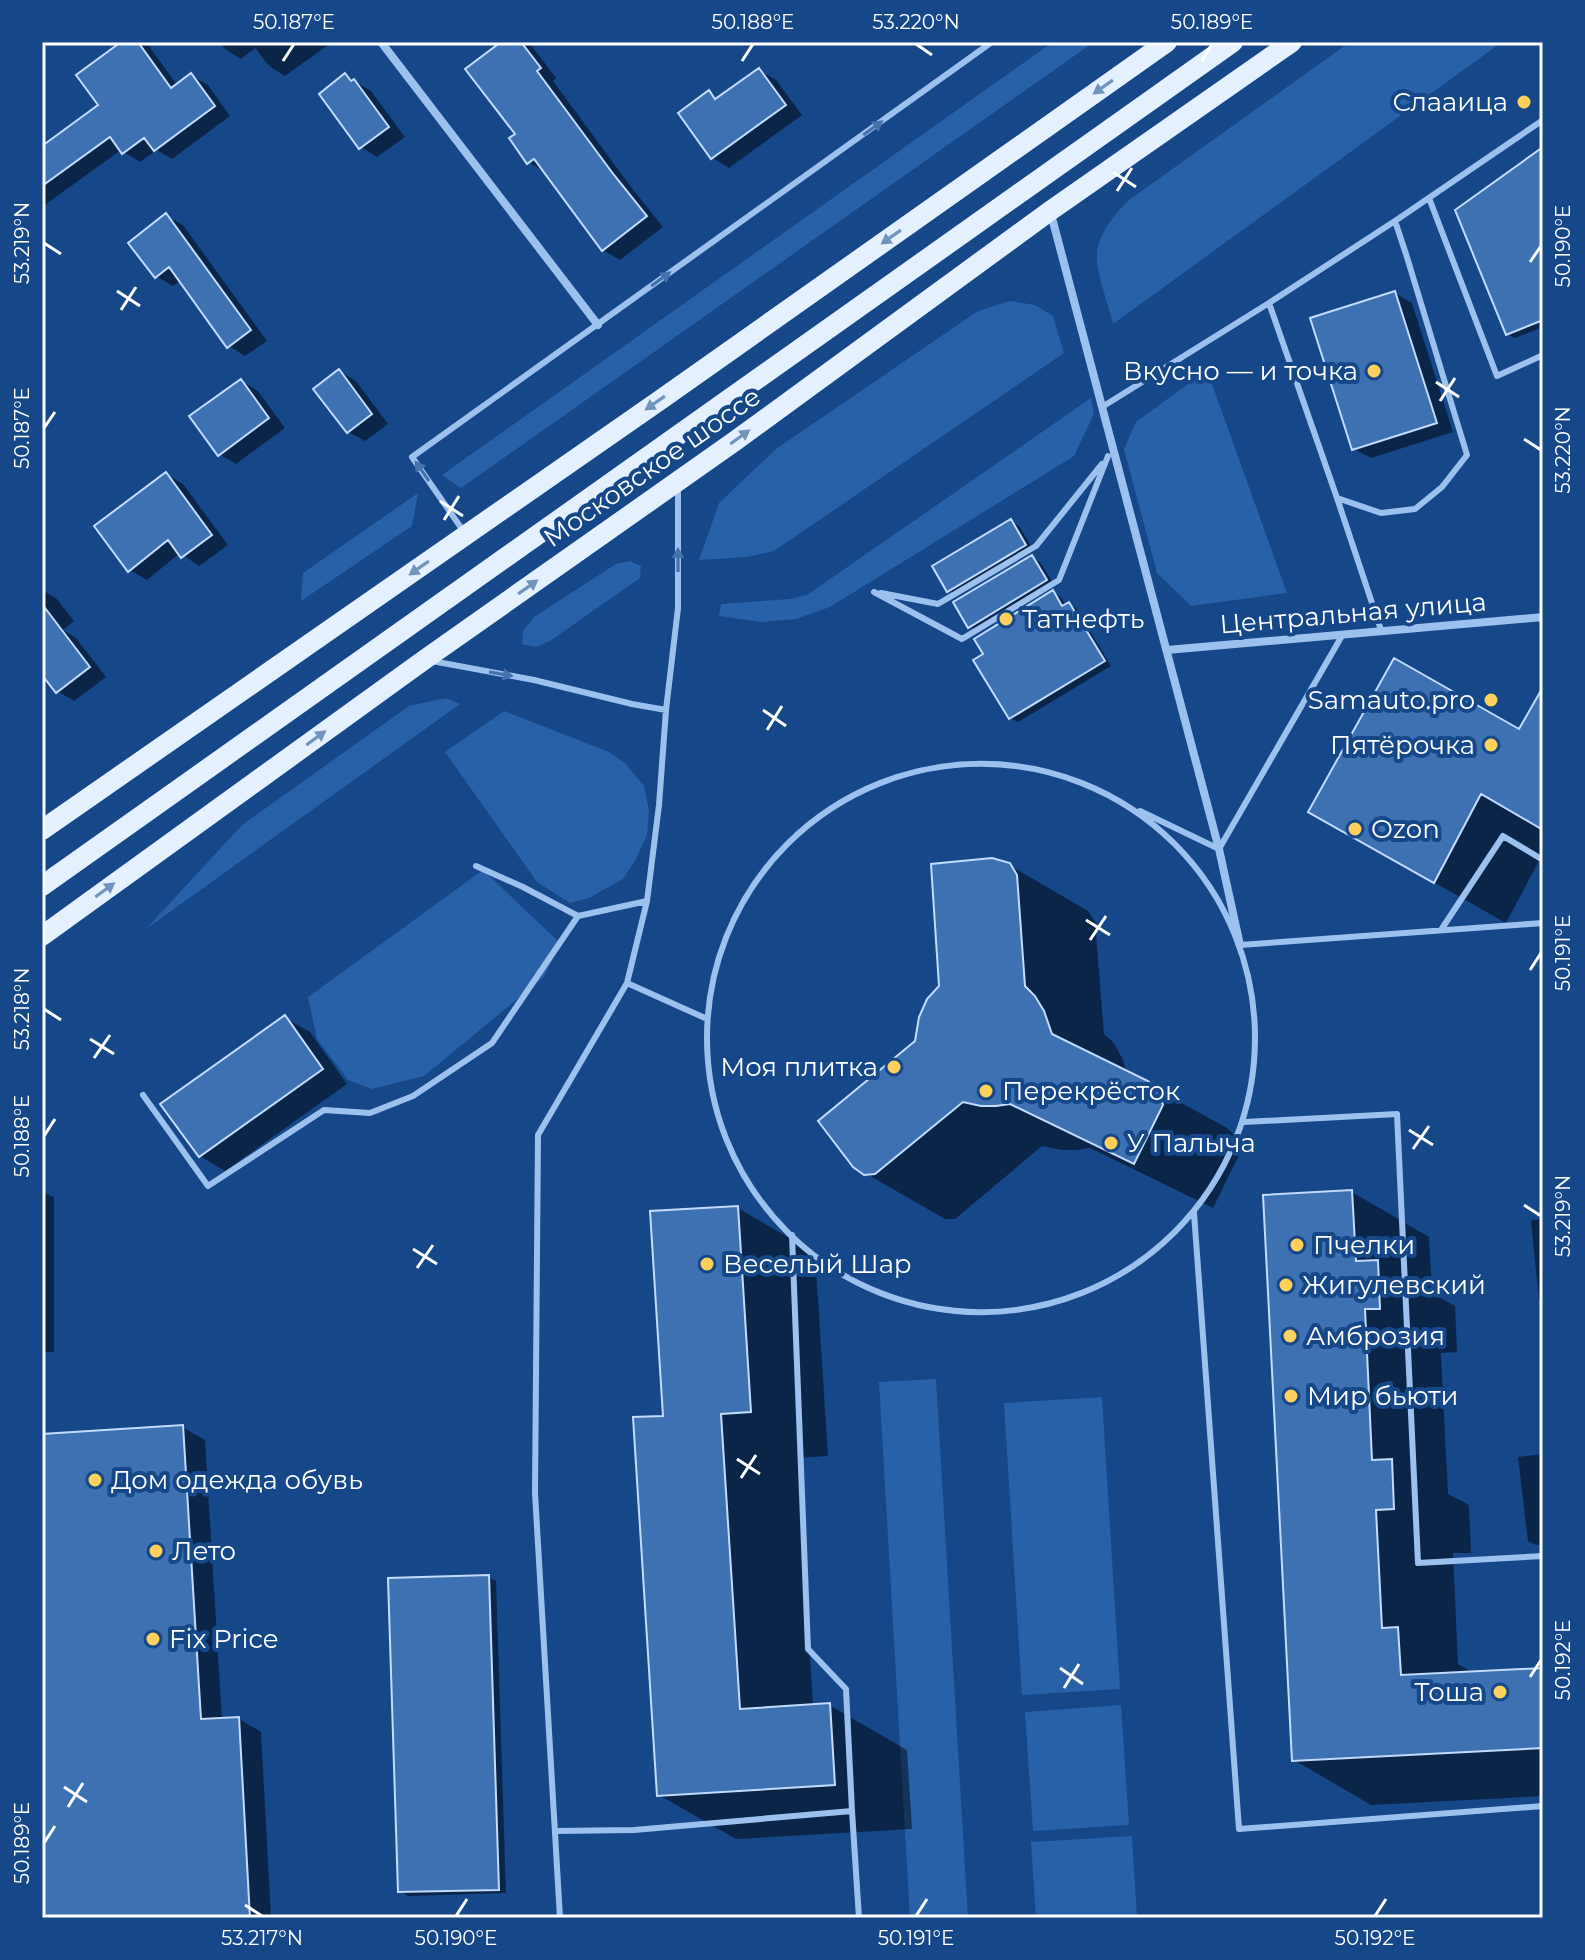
<svg xmlns="http://www.w3.org/2000/svg" width="1585" height="1960" font-family="Montserrat,sans-serif">
<rect width="100%" height="100%" fill="#154789"/>
<path fill="#2861a8" d="M1053,42H1094L461,488L442,475Z
M1350,42H1502L1113,324C1109,306 1098,278 1097,261C1095,237 1113,216 1129,200Z
M1010,301L1035,305L1053,316L1064,353L774,551L747,557L699,560L719,503L776,449L978,311Z
M1207,370L1287,593L1191,606L1157,573L1124,449L1136,422Z
M1091,398L1094,414L1074,456L830,607L796,619L761,622L719,616L721,604L790,599L807,595Z
M418,493L412,526L301,601L303,573Z
M630,561L641,566L640,578L550,641L536,647L522,644L523,631L534,617L616,564Z
M446,698L460,704L146,929L242,825L409,706Z
M504,711L609,752L626,764L644,786L649,811L647,835L636,859L623,879L589,898L570,903L537,882L445,752Z
M483,870L560,943L544,977L424,1076L372,1089L348,1080L317,1039L308,997Z
M936,1379L968,1918H910L879,1382Z
M1102,1397L1120,1689L1022,1695L1004,1403Z
M1121,1705L1129,1825L1033,1831L1025,1712Z
M1132,1836L1137,1918H1036L1031,1842Z"/>
<path fill="#0007" d="M124,42H142L149,46L177,85L191,75L208,85L230,116L172,159L157,150L140,162L121,150L42,207V148L101,106Z
M219,42H330L331,43L285,76L269,66L255,48L241,59L225,49Z
M505,42H526L531,45L556,78L553,81L631,187L663,227L620,260L603,250L546,173L529,162L518,134Z
M759,70L776,80L802,115L729,168L713,158L709,93L719,99Z
M346,76L371,91L405,137L377,157L361,147Z
M1543,155V327L1515,338L1507,334Z
M166,216L183,225L267,341L245,356L229,346L181,280L173,286L156,276Z
M1395,293L1412,303L1453,432L1371,458L1354,449Z
M339,371L356,381L388,424L365,441L348,432Z
M241,381L258,391L285,428L236,464L219,454Z
M166,474L183,484L228,545L199,566L180,553L147,580L130,570Z
M1011,522L1019,526L1033,549L956,595L948,590Z
M1032,557L1040,562L1054,585L977,631L970,627Z
M42,590L56,598L74,621L63,630L76,638L106,677L74,701L57,691L42,672Z
M1053,593L1061,597L1066,606L1069,604L1077,609L1111,666L1018,722L1010,718Z
M1543,691V853L1506,923L1382,853L1520,732Z
M1009,865L1088,911L1095,922L1104,1034L1114,1043L1122,1058L1127,1073L1227,1128L1237,1138L1241,1151L1213,1208L1090,1148L1076,1150H1061L1042,1146L955,1219H945L865,1173L917,1042L942,987Z
M285,1018L310,1032L347,1084L225,1171L200,1156Z
M42,1192L54,1197V1352H42Z
M1352,1192L1429,1237L1432,1293L1455,1306L1457,1352L1441,1353L1448,1494L1469,1505L1471,1553H1453L1458,1664L1474,1673L1543,1670V1796L1371,1805L1294,1760Z
M738,1208L815,1253L828,1456L798,1458L813,1706L829,1705L907,1750L912,1829L736,1839L659,1795L665,1417Z
M1543,1219V1303L1539,1301L1531,1220Z
M182,1427L205,1440L222,1720L239,1719L261,1732L271,1918H42V1436Z
M1543,1454V1544L1536,1545L1528,1541L1518,1457Z
M488,1577L496,1581L506,1893L408,1896L400,1891Z"/>
<path fill="#3d71b2" stroke="#c3dcfb" stroke-width="2" d="M121,42H138L171,88L191,73L215,106L154,151L144,138L122,154L110,137L42,186V146L98,105L76,75Z
M501,42H521L541,68L537,71L614,175L647,216L602,251L534,159L527,164L509,138L515,134L465,69Z
M759,68L786,105L711,159L678,113L709,90L715,99Z
M345,73L351,81L354,79L389,127L359,149L319,94Z
M1543,147V320L1506,335L1455,210Z
M166,213L251,330L227,348L169,267L155,278L128,243Z
M1395,291L1437,423L1352,450L1310,318Z
M339,369L372,414L347,433L313,389Z
M241,379L269,418L218,456L189,416Z
M166,472L212,535L181,558L168,540L128,572L94,526Z
M1011,519L1026,545L947,592L932,566Z
M1032,555L1047,580L968,628L953,602Z
M1053,590L1062,606L1069,602L1105,661L1009,719L973,660L983,654L974,639Z
M42,604L90,667L56,693L42,675Z
M1394,658L1519,729L1543,687V830L1481,794L1434,883L1308,812Z
M992,858L1010,863L1017,875L1025,986L1035,996L1044,1011L1052,1034L1148,1081L1159,1091L1163,1105L1134,1164L1010,1104L996,1106H981L963,1102L875,1174L864,1175L853,1167L818,1121L915,1041L919,1017L927,999L939,986L931,864Z
M285,1015L323,1069L199,1157L160,1104Z
M1352,1190L1356,1261L1378,1260L1380,1309H1365L1372,1460L1392,1459L1394,1509L1376,1510L1382,1628L1398,1627L1401,1675L1543,1668V1748L1292,1761L1263,1195Z
M738,1206L751,1412L721,1414L740,1709L830,1703L835,1785L657,1796L633,1417L663,1416L650,1211Z
M183,1425L201,1719L239,1717L250,1918H42V1434Z
M489,1575L499,1890L398,1892L388,1578Z"/>
<g fill="none" stroke-linecap="round" stroke-linejoin="round">
<path stroke="#9dc1ef" stroke-width="6" d="M1429,198L1497,376L1543,355
M1269,303L1395,221L1543,120
M1102,407L1269,303L1337,498L1381,513L1415,509L1442,487L1467,455L1406,254L1395,221
M1337,498L1381,630
M464,532L412,457L992,42
M874,592L962,639L1059,580L1108,456
M881,593L938,604L1036,546L1102,464
M432,661L534,680L632,704L666,710L678,608V485
M707 1038a274 274 0 1 1 548 0a274 274 0 1 1-548 0Z
M1140,811L1219,849L1343,634
M476,866L523,887L578,916L647,901L659,805L666,710
M1441,930L1503,836L1543,860
M1240,945L1543,923
M627,983L705,1018
M143,1095L208,1186L324,1110L370,1113L413,1096L492,1043L578,916
M1244,1122L1397,1114L1418,1563L1543,1556
M1194,1213L1239,1829L1543,1806
M852,1811L859,1918
M555,1831L634,1830L852,1811L846,1689L808,1649L792,1235
M560,1918L535,1493L538,1135L627,983L647,901"/>
<path stroke="#9dc1ef" stroke-width="8" d="M381,42L598,325
M1051,214L1219,849L1240,945
M1167,650L1543,617"/>
<path stroke="#e4efff" stroke-width="20" d="M42,830L663,398L1167,42
M42,886L1233,42
M42,936L424,660L735,441L1050,211L1292,42"/>
</g>
<defs><path id="oneway-solid" d="M-6-.8H1V-3.2L6.5 0L1 3.2V.8H-6Z" transform="scale(2)"/></defs>
<g fill="#7293be">
<use href="#oneway-solid" transform="translate(1103 87) rotate(145)"/>
<use href="#oneway-solid" transform="translate(891 237) rotate(145)"/>
<use href="#oneway-solid" transform="translate(655 403) rotate(145)"/>
<use href="#oneway-solid" transform="translate(740 437) rotate(-36)"/>
<use href="#oneway-solid" transform="translate(419 568) rotate(145)"/>
<use href="#oneway-solid" transform="translate(528 587) rotate(-35)"/>
<use href="#oneway-solid" transform="translate(316 738) rotate(-36)"/>
<use href="#oneway-solid" transform="translate(105 890) rotate(-36)"/>
</g>
<g fill="#4572ad">
<use href="#oneway-solid" transform="translate(873 128) rotate(-36)"/>
<use href="#oneway-solid" transform="translate(661 279) rotate(-36)"/>
<use href="#oneway-solid" transform="translate(422 471) rotate(-125)"/>
<use href="#oneway-solid" transform="translate(678 560) rotate(-90)"/>
<use href="#oneway-solid" transform="translate(501 674) rotate(10)"/>
</g>
<path fill="none" stroke="#fff" stroke-width="3" d="M916,44L932,55M283,61L294,44M742,61L753,44M1202,61L1212,44M1113,172L1136,187M1117,191L1132,168M44,243L61,254M1530,262L1541,246M117,291L140,306M121,310L136,287M1436,382L1459,397M1440,401L1455,378M44,428L55,412M1524,439L1541,450M440,501L463,516M444,520L459,496M763,710L786,726M767,730L782,706M1086,920L1110,935M1090,940L1106,916M1530,970L1541,953M44,1009L61,1020M90,1039L114,1054M94,1058L110,1035M1409,1130L1433,1145M44,1136L55,1119M1413,1149L1429,1126M1524,1205L1541,1216M413,1249L437,1264M417,1268L433,1245M737,1459L760,1474M741,1478L756,1455M1060,1668L1083,1684M1530,1677L1541,1660M1064,1688L1079,1664M64,1787L87,1802M68,1807L83,1783M44,1843L55,1826M245,1905L262,1916M456,1916L467,1899M916,1916L927,1899M1375,1916L1386,1899"/>
<g fill="#ffd15a" stroke="#154789" stroke-width="3">
<circle cx="1524" cy="102" r="8"/>
<circle cx="1374" cy="371" r="8"/>
<circle cx="1006" cy="619" r="8"/>
<circle cx="1491" cy="700" r="8"/>
<circle cx="1491" cy="745" r="8"/>
<circle cx="1355" cy="829" r="8"/>
<circle cx="894" cy="1067" r="8"/>
<circle cx="986" cy="1091" r="8"/>
<circle cx="1111" cy="1143" r="8"/>
<circle cx="1297" cy="1245" r="8"/>
<circle cx="707" cy="1264" r="8"/>
<circle cx="1286" cy="1285" r="8"/>
<circle cx="1290" cy="1336" r="8"/>
<circle cx="1291" cy="1396" r="8"/>
<circle cx="95" cy="1480" r="8"/>
<circle cx="156" cy="1551" r="8"/>
<circle cx="153" cy="1639" r="8"/>
<circle cx="1500" cy="1692" r="8"/>
</g>
<g text-anchor="middle" stroke-width="8" stroke-linejoin="round" paint-order="stroke">
<g font-size="26" fill="#fff" stroke="#154789" text-anchor="start">
<text x="1508" y="111" text-anchor="end">Слааица</text>
<text x="1358" y="380" text-anchor="end">Вкусно — и точка</text>
<text x="1022" y="628">Татнефть</text>
<text x="1475" y="709" text-anchor="end">Samauto.pro</text>
<text x="1475" y="754" text-anchor="end">Пятёрочка</text>
<text x="1371" y="838">Ozon</text>
<text x="878" y="1076" text-anchor="end">Моя плитка</text>
<text x="1002" y="1100">Перекрёсток</text>
<text x="1127" y="1152">У Палыча</text>
<text x="1313" y="1254">Пчелки</text>
<text x="723" y="1273">Веселый Шар</text>
<text x="1302" y="1294">Жигулевский</text>
<text x="1306" y="1345">Амброзия</text>
<text x="1307" y="1405">Мир бьюти</text>
<text x="111" y="1489">Дом одежда обувь</text>
<text x="172" y="1560">Лето</text>
<text x="169" y="1648">Fix Price</text>
<text x="1484" y="1701" text-anchor="end">Тоша</text>
</g>
<g font-size="26" fill="#fff" stroke="#154789">
<text transform="translate(652 467) rotate(-35)" y="9">Московское шоссе</text>
<text transform="translate(1353 613) rotate(-5)" y="9">Центральная улица</text>
</g>
</g>
<rect width="1585" height="1960" fill="none" stroke="#154789" stroke-width="88"/>
<rect x="44" y="44" width="1497" height="1872" fill="none" stroke="#fff" stroke-width="3"/>
<g font-size="20" text-anchor="middle" fill="#fff">
<text x="294" y="29">50.187°E</text>
<text x="753" y="29">50.188°E</text>
<text x="916" y="29">53.220°N</text>
<text x="1212" y="29">50.189°E</text>
<text transform="translate(22 243) rotate(-90)" y="7">53.219°N</text>
<text transform="translate(1563 246) rotate(-90)" y="7">50.190°E</text>
<text transform="translate(22 428) rotate(-90)" y="7">50.187°E</text>
<text transform="translate(1563 450) rotate(-90)" y="7">53.220°N</text>
<text transform="translate(1563 953) rotate(-90)" y="7">50.191°E</text>
<text transform="translate(22 1009) rotate(-90)" y="7">53.218°N</text>
<text transform="translate(22 1136) rotate(-90)" y="7">50.188°E</text>
<text transform="translate(1563 1216) rotate(-90)" y="7">53.219°N</text>
<text transform="translate(1563 1660) rotate(-90)" y="7">50.192°E</text>
<text transform="translate(22 1843) rotate(-90)" y="7">50.189°E</text>
<text x="262" y="1945">53.217°N</text>
<text x="456" y="1945">50.190°E</text>
<text x="916" y="1945">50.191°E</text>
<text x="1375" y="1945">50.192°E</text>
</g>
</svg>
